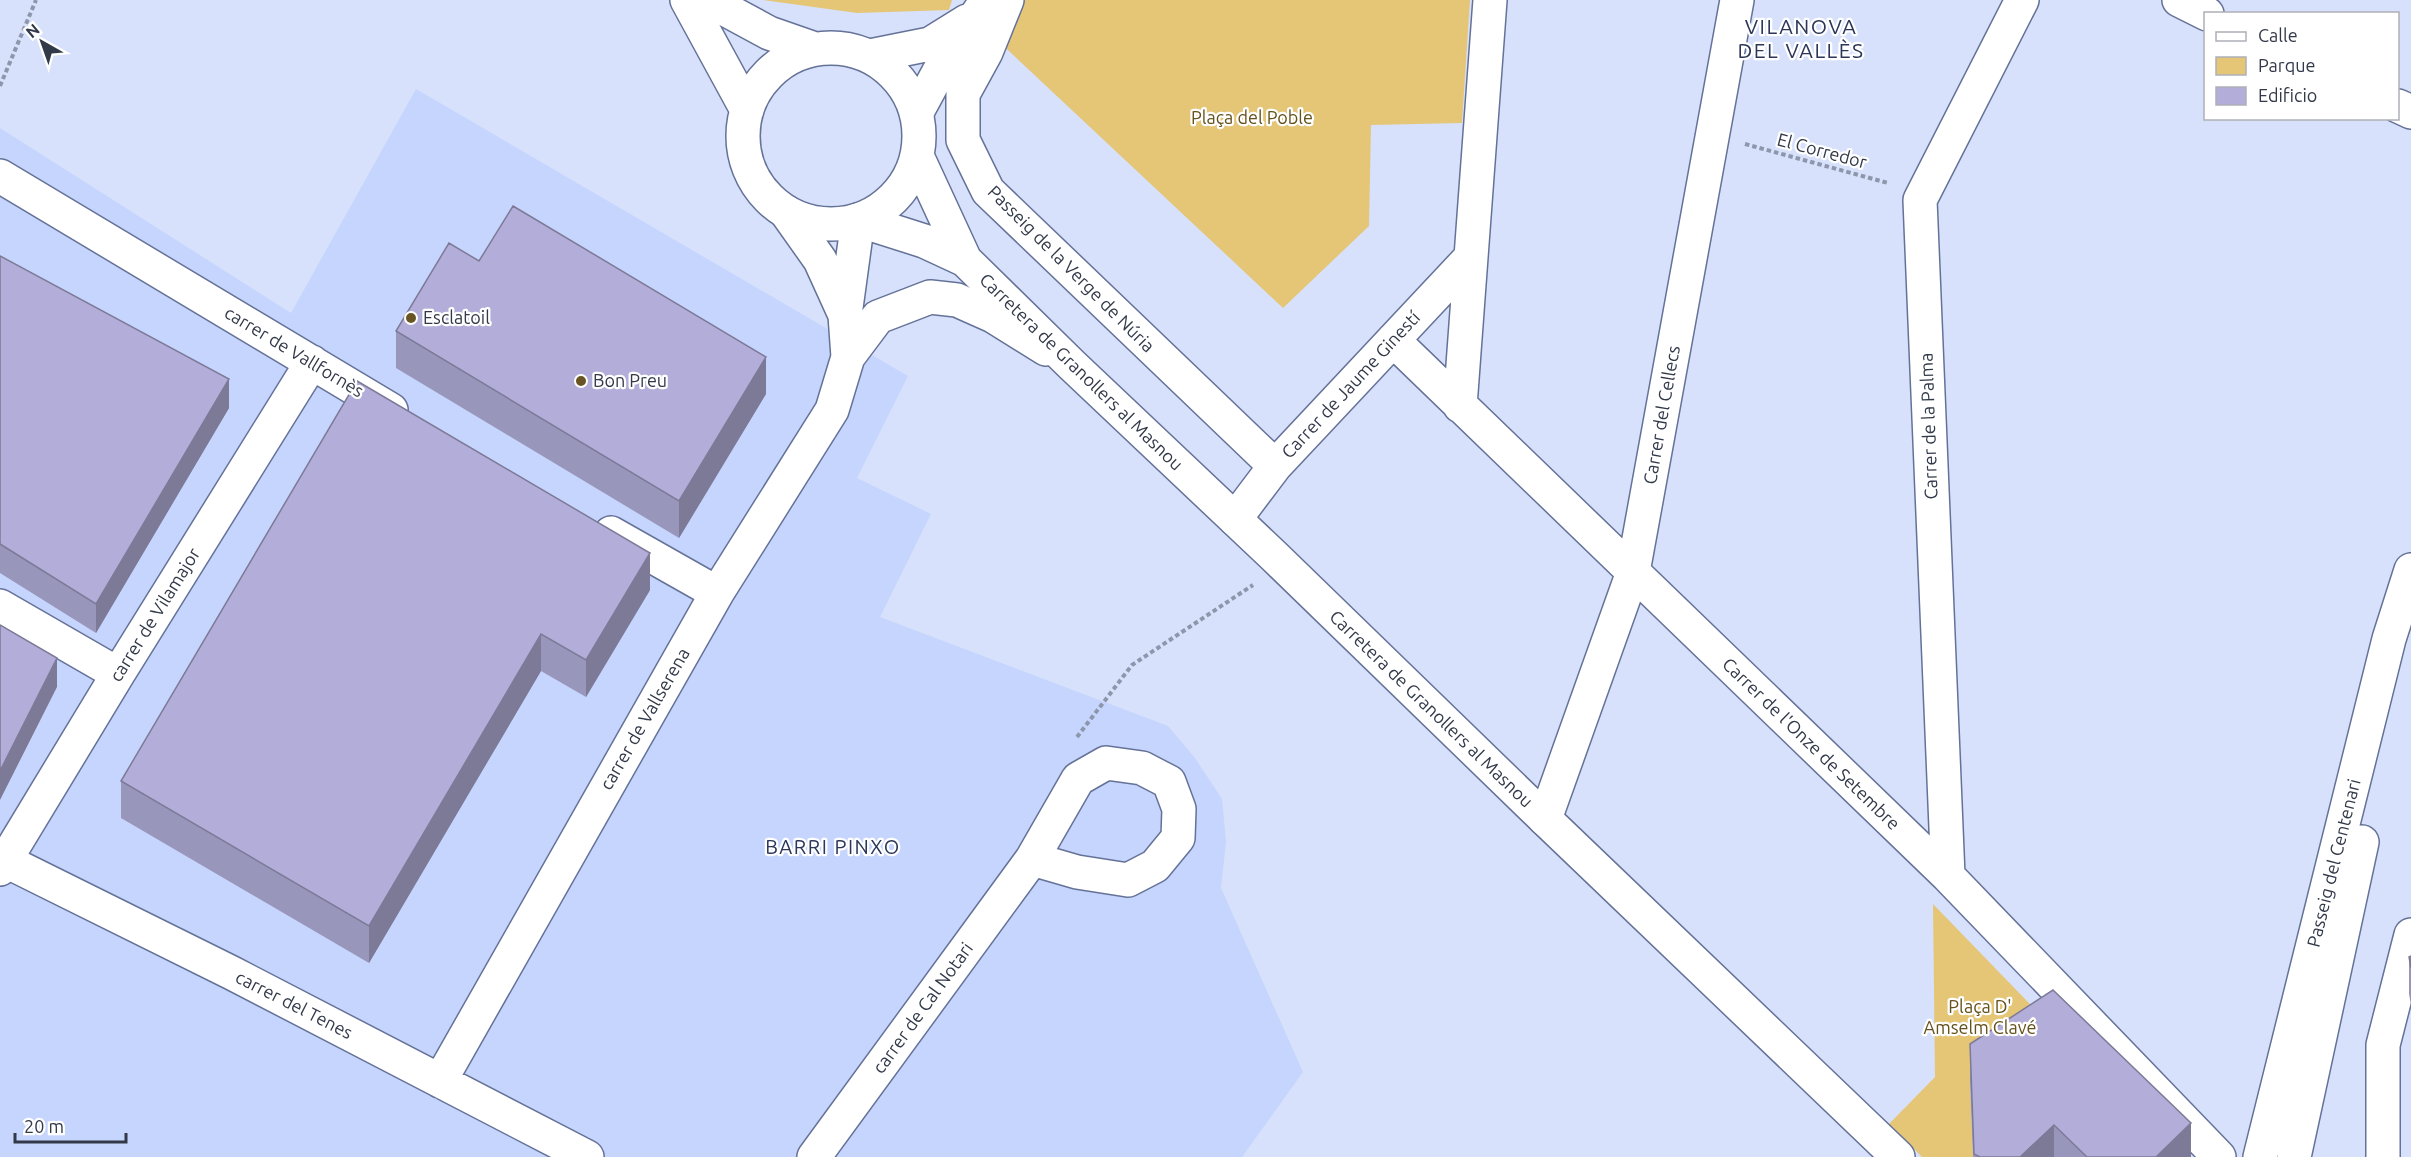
<svg xmlns="http://www.w3.org/2000/svg" width="2411" height="1157" font-family="Ubuntu,sans-serif">
<rect width="100%" height="100%" fill="#d7e1fb"/>
<path fill="#c6d5fd" d="M416,89L908,376L857,478L931,514L880,617L1168,726L1195,758L1222,799L1226,842L1221,888L1303,1072L1242,1157H0V128L291,313Z"/>
<path fill="#e5c677" d="M763,0H952L949,10L857,13Z
M1010,0H1470L1462,123L1371,125L1369,226L1283,308L995,38Z
M1933,904L2053,1028L1970,1081L1973,1157H1922L1889,1124L1935,1077Z"/>
<g fill="none" stroke-linecap="round" stroke-linejoin="round">
<defs>
<path id="minor" d="M1007,0L986,52L963,94V140L988,191L1275,466
M2179,0L2207,14
M870,56L930,44L967,21
M2398,106L2411,112
M917,112L943,64L987,0
M0,176L391,410
M786,212L820,260L845,315
M1393,340L1948,876L2219,1157
M848,357L878,317L930,297L957,300L993,316L1046,349
M1460,406L1490,0
M1235,519L1275,466L1471,257
M611,533L717,593
M0,606L118,674
M1545,819L1633,572L1737,0
M0,858L232,973L587,1157
M0,869L118,674L312,362
M1948,876L1920,200L2022,0
M440,1081L717,593L832,410L848,357L845,315L858,220
M814,1157L1032,859L1078,779L1106,763L1142,768L1169,782L1179,809L1178,838L1155,866L1128,880L1077,872L1032,859
M2260,1157L2389,639L2411,570
M2294,1157L2362,842
M2383,1157V1045L2411,935"/>
<path id="major" d="M687,0L747,110
M708,0L769,33L815,49
M743 136a88 88 0 1 1 176 0a88 88 0 1 1-176 0Z
M917,156L965,260L1072,365L1274,556L1545,819L1898,1157
M858,220L924,241L965,260"/>
</defs>
<use href="#minor" stroke="#657298" stroke-width="36"/>
<use href="#major" stroke="#657298" stroke-width="36"/>
<path stroke="#8e96ac" stroke-width="4" stroke-dasharray="4.5 3" stroke-linecap="butt" d="M0,86L36,0
M1745,144L1888,183
M1077,737L1132,665L1253,585"/>
<use href="#minor" stroke="#fff" stroke-width="33"/>
<use href="#major" stroke="#fff" stroke-width="33"/>
</g>
<path fill="#9996bb" d="M0,256L229,408L96,633L0,573Z
M479,261L766,394L679,538L396,368V331Z
M650,590L586,697L541,671L369,963L121,818V781Z
M2411,956V1005L2409,994V957Z
M1970,1044L2191,1157H1973L1970,1081Z"/>
<path fill="#7d7a98" d="M766,357V394L679,538V501Z
M229,379V408L96,633V604Z
M650,553V590L586,697V660Z
M541,634V671L369,963V926Z
M57,658V687L0,800V771Z
M2191,1123V1157H2156Z
M2054,1125V1157H2020Z"/>
<path fill="#b2aed9" stroke="#7d7a98" stroke-width="1.5" d="M513,206L766,357L679,501L396,331L449,243L479,261Z
M0,256L229,379L96,604L0,544Z
M357,381L650,553L586,660L541,634L369,926L121,781Z
M0,625L57,658L0,771Z
M2411,956V968L2409,957Z
M2053,990L2191,1123L2156,1157H2087L2054,1125L2020,1157H1980L1974,1154L1970,1044Z"/>
<g fill="#685523" stroke="#fff" stroke-width="2">
<circle cx="411" cy="318" r="6"/>
<circle cx="581" cy="381" r="6"/>
</g>
<g text-anchor="middle" stroke-width="4.5" stroke-linejoin="round" paint-order="stroke">
<g font-size="18" fill="#64511b" stroke="#fff">
<text x="1252" y="124">Plaça del Poble</text>
<text x="1980" y="1013">Plaça D'<tspan x="1980" dy="21">Amselm Clavé</tspan></text>
</g>
<g font-size="18" fill="#323949" stroke="#fff">
<text transform="translate(1822 151) rotate(15)" y="6">El Corredor</text>
<text transform="translate(1071 269) rotate(45)" y="6">Passeig de la Verge de Núria</text>
<text transform="translate(294 352) rotate(31)" y="6">carrer de Vallfornès</text>
<text transform="translate(1081 372) rotate(44)" y="6">Carretera de Granollers al Masnou</text>
<text transform="translate(1351 385) rotate(-47)" y="6">Carrer de Jaume Ginestí</text>
<text transform="translate(1662 415) rotate(-80)" y="6">Carrer del Cellecs</text>
<text transform="translate(1929 426) rotate(-92)" y="6">Carrer de la Palma</text>
<text transform="translate(155 615) rotate(-58)" y="6">carrer de Vilamajor</text>
<text transform="translate(1431 709) rotate(44)" y="6">Carretera de Granollers al Masnou</text>
<text transform="translate(645 719) rotate(-60)" y="6">carrer de Vallserena</text>
<text transform="translate(1811 744) rotate(44)" y="6">Carrer de l'Onze de Setembre</text>
<text transform="translate(2334 863) rotate(-76)" y="6">Passeig del Centenari</text>
<text transform="translate(294 1005) rotate(27)" y="6">carrer del Tenes</text>
<text transform="translate(923 1008) rotate(-54)" y="6">carrer de Cal Notari</text>
</g>
<g font-size="18" fill="#323949" stroke="#fff" text-anchor="start">
<text x="423" y="324">Esclatoil</text>
<text x="593" y="387">Bon Preu</text>
</g>
<g font-size="20" letter-spacing="1.5" fill="#2b3658" stroke="#fff">
<text x="833" y="854">BARRI PINXO</text>
</g>
<g font-size="21" letter-spacing="1.5" fill="#2b3658" stroke="#fff">
<text x="1801" y="34">VILANOVA<tspan x="1801" dy="24">DEL VALLÈS</tspan></text>
</g>
</g>
<rect x="2204" y="12" width="195" height="108" fill="#ffffff" stroke="#adb0b6" stroke-width="1.5"/>
<rect x="2216" y="32" width="30" height="9" fill="#ffffff" stroke="#adb0b6" stroke-width="1.5"/>
<text x="2258" y="42" font-size="18" fill="#323949">Calle</text>
<rect x="2216" y="57" width="30" height="18" fill="#e5c677" stroke="#adb0b6" stroke-width="1.5"/>
<text x="2258" y="72" font-size="18" fill="#323949">Parque</text>
<rect x="2216" y="87" width="30" height="18" fill="#b2aed9" stroke="#adb0b6" stroke-width="1.5"/>
<text x="2258" y="102" font-size="18" fill="#323949">Edificio</text>
<g transform="translate(42 42) rotate(320)" stroke="#ffffff" stroke-width="4.5" paint-order="stroke">
<path d="M0-4.5L10 22L0 15L-10 22Z" fill="#323949"/>
<text y="-9" font-size="16" font-weight="bold" text-anchor="middle" fill="#323949">N</text>
</g>
<path d="M15 1133v9h111v-9" fill="none" stroke="#323949" stroke-width="3"/>
<text x="24" y="1133" font-size="18" fill="#323949" stroke="#ffffff" stroke-width="4.5" paint-order="stroke">20 m</text>
</svg>
